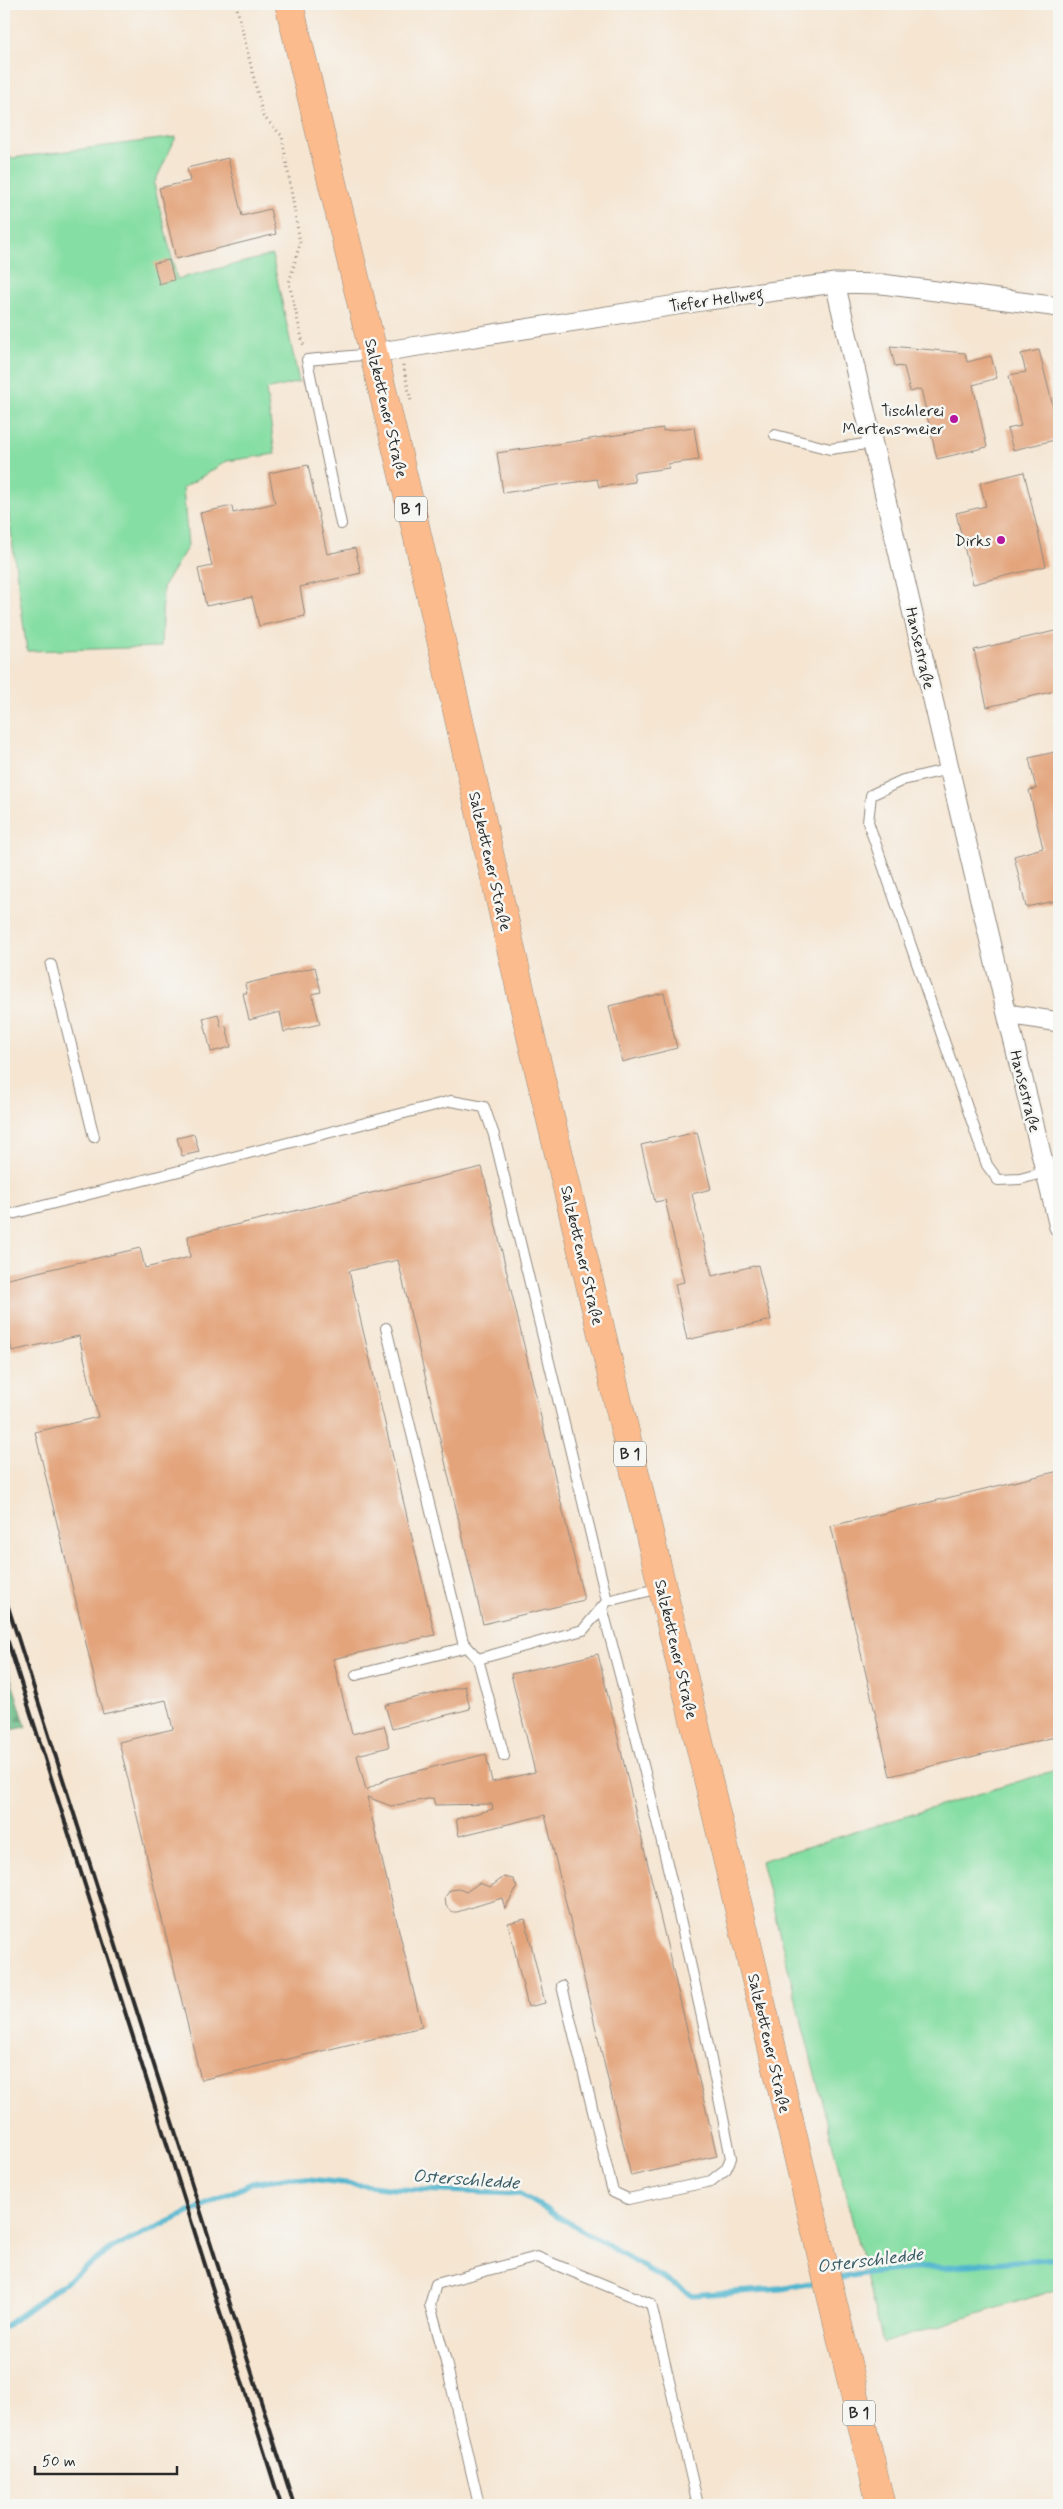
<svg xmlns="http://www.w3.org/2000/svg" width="1063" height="2509" font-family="Mynerve,sans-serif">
<defs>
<pattern id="forest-firs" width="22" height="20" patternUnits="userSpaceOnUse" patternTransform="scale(1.25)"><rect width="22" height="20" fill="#6cbd89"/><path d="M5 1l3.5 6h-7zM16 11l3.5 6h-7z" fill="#599a70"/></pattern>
</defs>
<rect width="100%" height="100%" fill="#f6f6f2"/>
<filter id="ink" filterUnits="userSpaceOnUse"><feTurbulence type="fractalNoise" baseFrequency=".02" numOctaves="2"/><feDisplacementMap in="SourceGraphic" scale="10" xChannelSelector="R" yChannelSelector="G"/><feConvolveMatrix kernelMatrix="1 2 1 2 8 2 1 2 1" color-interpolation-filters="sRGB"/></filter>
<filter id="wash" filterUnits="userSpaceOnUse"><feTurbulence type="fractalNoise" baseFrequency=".0096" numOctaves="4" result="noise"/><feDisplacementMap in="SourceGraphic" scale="20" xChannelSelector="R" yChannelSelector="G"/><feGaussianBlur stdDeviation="1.12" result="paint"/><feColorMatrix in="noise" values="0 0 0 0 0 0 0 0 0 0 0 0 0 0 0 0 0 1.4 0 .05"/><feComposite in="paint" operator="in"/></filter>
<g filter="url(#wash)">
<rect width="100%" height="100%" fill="#f5e5d1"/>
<path fill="#85dea3" stroke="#588467" d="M176,137L154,184L177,279L272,255L299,382L266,390L275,454L227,461L183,488L188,546L163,587L161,647L27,651L4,480V159Z
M1059,1769V2289L883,2343L761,1861Z"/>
<path fill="url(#forest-firs)" stroke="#4c745a" d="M4,1656L26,1727L4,1731Z"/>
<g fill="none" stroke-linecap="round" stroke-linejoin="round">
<path stroke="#50b5ce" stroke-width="5.5" d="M835,2279L873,2272L1059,2258
M4,2327L111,2249L252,2183L291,2177L395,2189L520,2194L692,2295L781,2289L821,2281"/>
</g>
<g id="blocks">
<path fill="#e3a47b" d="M228,158L242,216L270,209L276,234L176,259L159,188L190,181L187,168Z
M169,260L174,280L159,284L154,263Z
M890,346L965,353L967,362L991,356L997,378L973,385L987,447L937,459L921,389L910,392L904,367L895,366Z
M1039,350L1059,431V439L1013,450L1007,429L1021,426L1009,375L1026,372L1021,354Z
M694,427L699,460L668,464L669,468L633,473L635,482L599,487L597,479L503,493L497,453L663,428V431Z
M308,465L327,554L355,548L361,573L300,587L305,616L259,626L252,597L206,606L198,569L212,566L200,513L232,506L233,513L275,503L269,473Z
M1024,472L1046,566L973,584L956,513L986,506L980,483Z
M1059,630V690L987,707L974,650Z
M1059,751V900L1026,907L1014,856L1043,848L1029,790L1036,789L1029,758Z
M315,967L321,992L312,994L320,1024L284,1032L280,1012L249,1020L243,993H247L245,984Z
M664,993L677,1048L622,1062L609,1006Z
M218,1014L221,1027L226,1026L231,1047L211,1052L203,1018Z
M697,1132L711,1189L692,1194L712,1276L758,1265L771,1320L687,1340L675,1284L684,1282L665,1200L655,1202L641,1145Z
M194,1134L199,1152L182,1156L177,1138Z
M482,1167L584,1600L483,1624L398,1260L349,1271L435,1635L333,1659L352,1734L384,1726L387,1736L389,1747L357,1755L366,1790L389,1778L486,1754L492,1782L535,1772L511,1674L598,1654L717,2156L631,2176L545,1815L459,1836L456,1819L493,1809L492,1804L435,1805L433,1798L391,1806L367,1797L422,2027L201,2080L119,1742L173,1729L166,1700L103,1714L35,1432L98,1417L79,1336L12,1351L4,1317V1280L140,1248L145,1268L190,1257L188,1236Z
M1059,1471V1736L890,1776L831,1526Z
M465,1686L470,1709L392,1729L385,1705Z
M504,1877L513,1879L517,1887L505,1909L502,1898L457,1912H453L446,1906L445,1897L450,1890L459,1889L466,1892L479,1883L490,1887Z
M525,1919L545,2003L528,2007L508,1923Z"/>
</g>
</g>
<g filter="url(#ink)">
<use href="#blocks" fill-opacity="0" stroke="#90887e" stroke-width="1"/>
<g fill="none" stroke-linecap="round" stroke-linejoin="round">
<defs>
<path id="service" d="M775,435L830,449L873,443
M341,524L307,360L373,354
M949,769L903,780L871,795L868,822L987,1165L998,1180L1020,1179L1046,1172
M51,965L94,1137
M4,1216L451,1101L484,1107L494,1135L607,1601L661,1588
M386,1328L463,1642L478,1659L583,1630L605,1604
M478,1659L504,1756
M356,1675L467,1647
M562,1986L613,2192L628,2199L711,2181L726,2169L731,2158C695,1973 651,1789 602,1607
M479,2505L445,2358L430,2305L436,2284L537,2257L651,2304L698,2505"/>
<path id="minor" d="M835,283L1007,1014L1059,1227
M374,353L708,300L835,283L882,284L1059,307
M1007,1014L1059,1022"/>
<path id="primary" d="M289,4L414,521L531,1037L881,2505"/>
</defs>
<use href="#service" stroke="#90887e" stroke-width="12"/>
<use href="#minor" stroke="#90887e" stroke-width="21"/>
<use href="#primary" stroke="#90887e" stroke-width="29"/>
<path stroke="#90887e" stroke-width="3" stroke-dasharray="1 4" stroke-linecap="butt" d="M236,4L263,116L282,136L300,243L289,283L304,347
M403,365L411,401"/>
<use href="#service" stroke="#fff" stroke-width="10"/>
<use href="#minor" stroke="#fff" stroke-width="19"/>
<use href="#primary" stroke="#fbbb8c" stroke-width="28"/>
<path stroke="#2b2b2b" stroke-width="4" d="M4,1594L294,2505
M4,1629L281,2505"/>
</g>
</g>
<g fill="#b5179e" stroke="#f6f6f2" stroke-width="2">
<circle cx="954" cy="419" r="5"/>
<circle cx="1001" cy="540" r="5"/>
</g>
<g text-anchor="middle" stroke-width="5" stroke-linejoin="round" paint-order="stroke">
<g fill="#f6f6f2" stroke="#686867" stroke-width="1">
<rect x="395" y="496.5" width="32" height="25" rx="4"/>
<rect x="614" y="1441.5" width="32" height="25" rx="4"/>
<rect x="843" y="2400.5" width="32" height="25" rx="4"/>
</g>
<g font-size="15" font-weight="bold" fill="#2b2b2b">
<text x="411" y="514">B 1</text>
<text x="630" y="1459">B 1</text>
<text x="859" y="2418">B 1</text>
</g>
<g font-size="16" fill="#2b2b2b" stroke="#f6f6f2">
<text transform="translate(716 299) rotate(-8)" y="6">Tiefer Hellweg</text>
<text transform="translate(387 408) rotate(77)" y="6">Salzkottener Straße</text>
<text transform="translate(921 648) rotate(77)" y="6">Hansestraße</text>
<text transform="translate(491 861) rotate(77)" y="6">Salzkottener Straße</text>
<text transform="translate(1026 1091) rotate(76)" y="6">Hansestraße</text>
<text transform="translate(583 1255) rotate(77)" y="6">Salzkottener Straße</text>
<text transform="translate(677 1649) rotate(77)" y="6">Salzkottener Straße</text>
<text transform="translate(770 2043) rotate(77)" y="6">Salzkottener Straße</text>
</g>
<g font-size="16" fill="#2b2b2b" stroke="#f6f6f2" text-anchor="end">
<text x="944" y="416">Tischlerei<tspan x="944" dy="18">Mertensmeier</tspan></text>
<text x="991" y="546">Dirks</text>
</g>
<g font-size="18" font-style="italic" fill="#385b64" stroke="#f6f6f2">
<text transform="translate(466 2179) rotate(4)" y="6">Osterschledde</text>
<text transform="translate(870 2260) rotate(-7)" y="6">Osterschledde</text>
</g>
</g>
<rect width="1063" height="2509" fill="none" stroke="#f6f6f2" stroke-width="20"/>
<path d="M35 2466v8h142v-8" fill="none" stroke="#2b2b2b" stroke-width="2.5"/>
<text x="42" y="2466" font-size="15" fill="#2b2b2b" stroke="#f6f6f2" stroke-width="4" paint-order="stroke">50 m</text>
</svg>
